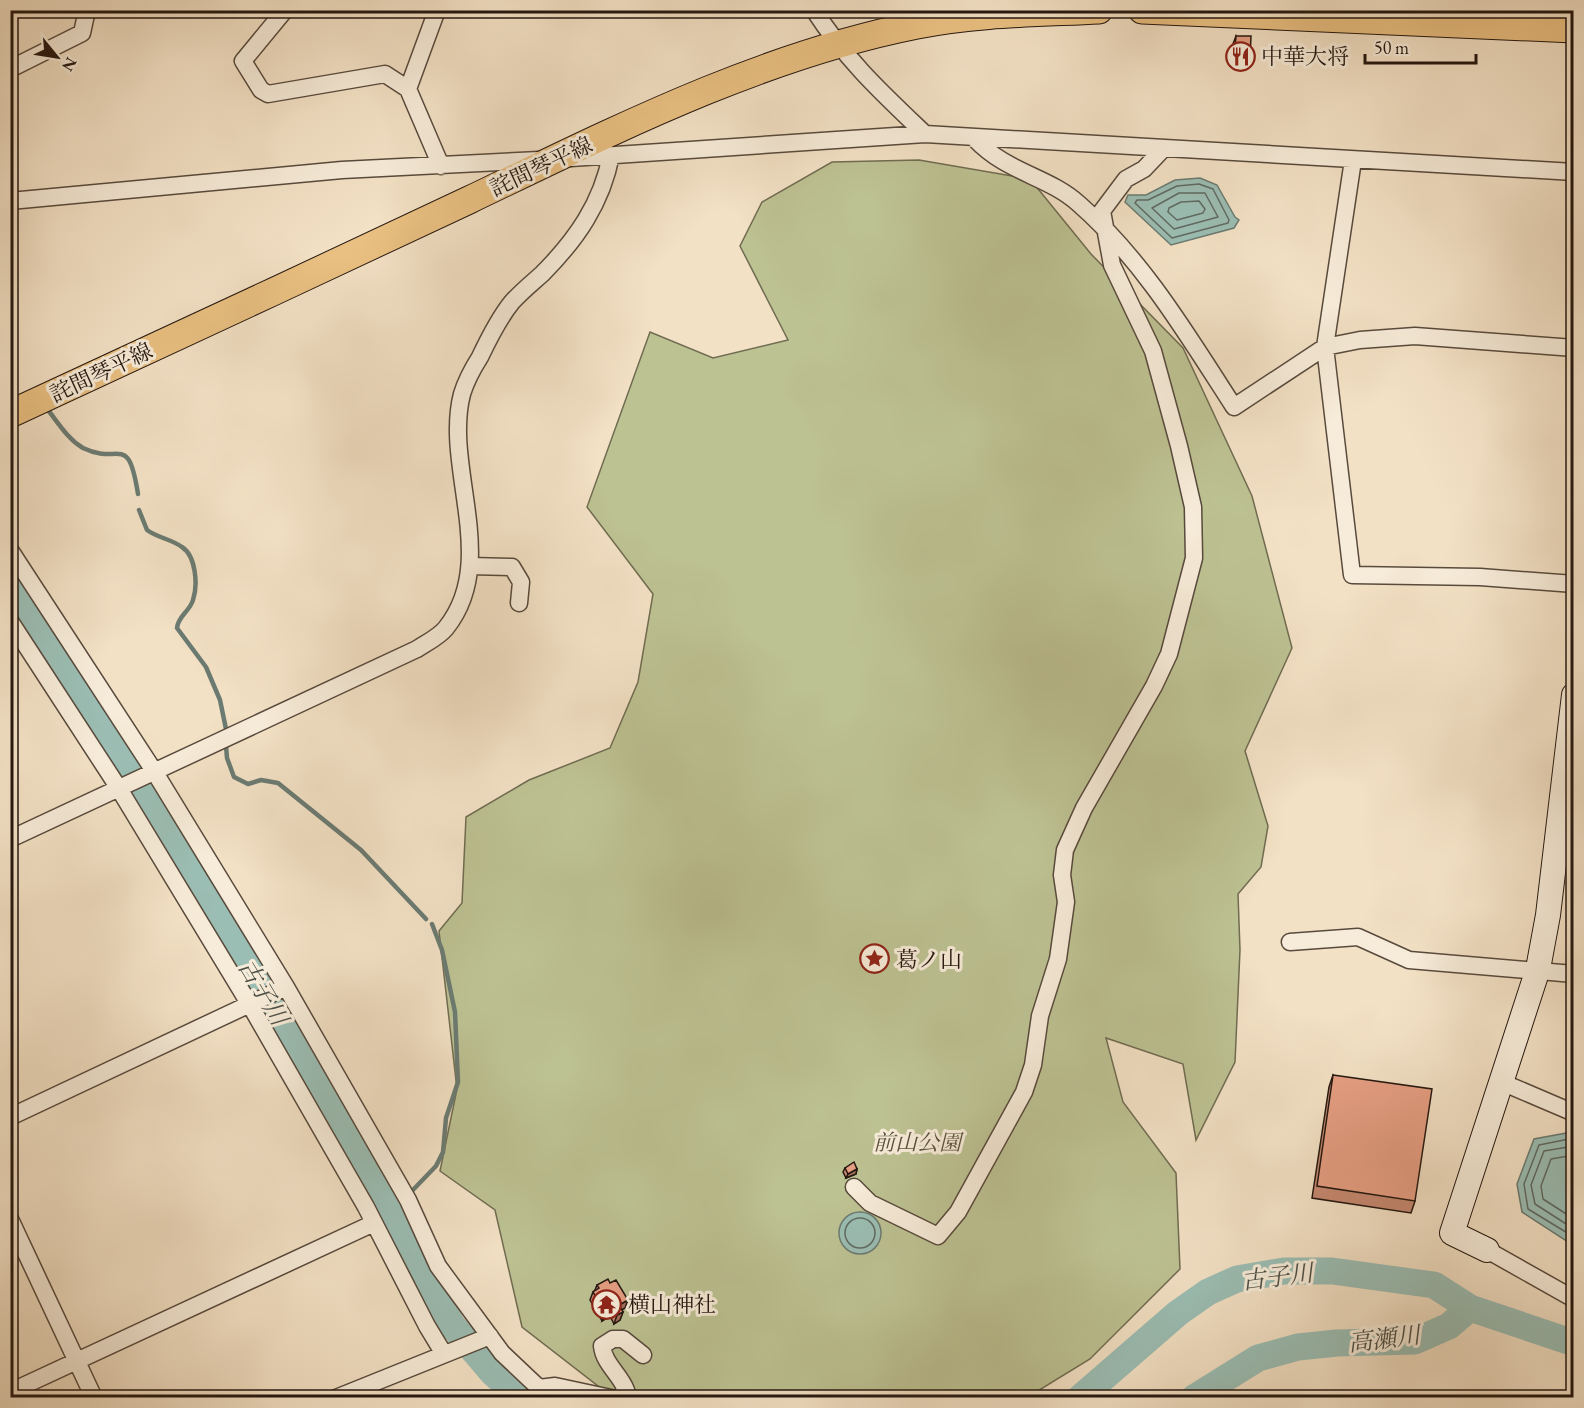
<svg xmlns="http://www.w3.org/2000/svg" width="1584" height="1408" font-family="'EB Garamond','Noto Serif JP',serif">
<rect width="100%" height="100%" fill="#f3e1c5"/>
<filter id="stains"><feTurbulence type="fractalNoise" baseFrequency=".00333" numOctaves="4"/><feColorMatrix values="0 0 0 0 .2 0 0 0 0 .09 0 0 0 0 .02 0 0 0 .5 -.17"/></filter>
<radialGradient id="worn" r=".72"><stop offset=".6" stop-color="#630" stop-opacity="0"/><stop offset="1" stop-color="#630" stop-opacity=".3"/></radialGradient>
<path fill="#bdc293" stroke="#706c52" stroke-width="1.5" d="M919,160L1030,179L1091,254L1183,348L1252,496L1292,648L1245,751L1268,826L1261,867L1238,894L1240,950L1235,1062L1196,1140L1183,1064L1106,1038L1123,1102L1176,1173L1180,1269L1090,1359L1028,1397L624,1398L602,1389L522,1327L495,1210L440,1171L457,1089L439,931L462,903L466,817L529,780L610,748L638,682L653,594L587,507L650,332L713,358L788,340L740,246L762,202L832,162Z"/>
<path fill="#9bbeb4" stroke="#6b7b72" stroke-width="1.5" d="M1200,178L1217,185L1235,217L1239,220L1234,228L1171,245L1125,202L1128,195H1146L1175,180Z
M1572,1132L1574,1243L1571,1244L1522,1212L1517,1184L1534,1139Z
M839 1233a21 21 0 1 1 42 0a21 21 0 1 1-42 0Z"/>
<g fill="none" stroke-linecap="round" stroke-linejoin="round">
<path stroke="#606a62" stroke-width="1.5" d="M1199,184L1213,189L1229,220L1228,223L1172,238L1135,203L1137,200H1148L1177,186Z
M1179,193H1205L1218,217L1174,229L1152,208Z
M1199,201L1205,209L1203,213L1177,220L1168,212L1169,208L1181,202Z
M1574,1138L1539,1145L1524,1184L1528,1209L1574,1237
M1574,1146L1544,1151L1531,1185L1535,1204L1574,1229
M1574,1155L1551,1159L1541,1186L1543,1199L1574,1219
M845 1233a15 15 0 1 1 30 0a15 15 0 1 1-30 0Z"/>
<path stroke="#6b7b72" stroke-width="4.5" d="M48,410C59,424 68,439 83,448C120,466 128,431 138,494
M139,510L147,530C158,538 171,539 182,547C196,556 198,585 193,600C190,611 178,616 177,628L206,667L220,700L226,729
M226,746L227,758L234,777L248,784L261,780L278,783L361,850L426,919
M410,1193L436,1166L443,1152L446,1118L458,1082L455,1012L442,950L432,924
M391,1214L404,1200"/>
<path stroke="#9bbeb4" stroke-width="27" d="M10,581L155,812L341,1123L452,1325L492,1372L520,1398
M1080,1398L1178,1313L1208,1292L1237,1279L1284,1271H1332L1434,1285L1470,1308L1574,1343
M1194,1398L1258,1358L1298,1347L1337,1343L1415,1341L1449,1326L1470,1308"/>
<defs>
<path id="street" d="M285,10L243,61L261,90L268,94L385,74L408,89L441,166
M814,10C847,61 882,93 925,134
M10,69L82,33L87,10
M408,89L437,10
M975,139C1007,173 1048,176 1079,204C1143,260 1188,336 1234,407L1325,347L1360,340L1415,336L1574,348
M571,158L925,134L1574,172
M1353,160L1325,347L1352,575L1480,577L1574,584
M10,201L342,170L539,160
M10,550L154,771L286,987L408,1200L438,1266L502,1353L539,1388L555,1386L611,1398
M470,566L512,567L521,582L519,603
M10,621L118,787L250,1005L366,1207L427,1326L444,1354
M10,839L417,649C426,643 439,637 446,628C500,561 443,467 462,394C466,381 473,368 480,357C489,338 499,318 512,302C521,292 532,283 542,274C576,240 602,203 611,155
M1290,942L1358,937L1409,960L1574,974
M1499,1081L1574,1113
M10,1117L286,987
M854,1187L870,1203L938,1236L958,1212L1024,1092L1033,1065L1040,1016L1058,959L1066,902L1062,875L1065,850L1084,808L1154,686L1169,654L1194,558L1193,507L1179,446L1153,351L1112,265L1102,211L1126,179L1144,169L1163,149
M10,1219L94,1398
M1487,1250L1574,1299
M10,1392L374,1223
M336,1398L490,1336
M619,1398L626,1390C620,1374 604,1364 602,1346L613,1339H623L643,1355"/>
<path id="secondary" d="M1487,1250L1452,1233L1538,969L1548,915L1574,695"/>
<path id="primary" d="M1142,10L1574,29
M10,414C164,343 316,272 469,200C613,131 760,56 917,25C976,13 1039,13 1099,10"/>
</defs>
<use href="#street" stroke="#584a3d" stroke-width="19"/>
<use href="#secondary" stroke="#241710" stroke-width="26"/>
<use href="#primary" stroke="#241710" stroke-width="29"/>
<use href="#street" stroke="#f7ecd9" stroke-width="16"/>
<use href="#secondary" stroke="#f7ecd9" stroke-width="24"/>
<use href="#primary" stroke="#eac082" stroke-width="27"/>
</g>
<path fill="#c58870" stroke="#241710" stroke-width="1.5" d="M1236,36L1247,67L1231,66L1233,44Z
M1333,1075L1415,1201L1411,1213L1312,1198L1329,1087Z
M845,1168L857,1169L856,1174L846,1178L843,1172Z
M610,1283L628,1300L625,1308L621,1310L623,1312L620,1320L614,1324L610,1316L602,1321L590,1300L593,1292L595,1290L597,1285Z"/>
<path fill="#a06f5b" stroke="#241710" stroke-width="1.5" d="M1234,58L1250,59L1247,67L1231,66Z
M857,1169L856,1174L846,1178L848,1174Z
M628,1300L625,1308L616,1313L619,1305Z
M613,1308L610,1316L602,1321L605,1312Z
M623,1312L620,1320L614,1324L617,1315Z"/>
<path fill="#e59e82" stroke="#241710" stroke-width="1.5" d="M1236,36H1251L1250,59L1234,58Z
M1333,1075L1432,1089L1415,1201L1317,1186Z
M854,1162L857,1169L848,1174L845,1168Z
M608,1279L610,1283L616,1280L628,1300L619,1305L623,1312L617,1315L613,1308L605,1312L593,1292L599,1288L597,1285Z"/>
<defs>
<symbol id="restaurant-ring" viewBox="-11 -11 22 22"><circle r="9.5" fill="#f7ecd9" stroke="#8f2418" stroke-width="1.5"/><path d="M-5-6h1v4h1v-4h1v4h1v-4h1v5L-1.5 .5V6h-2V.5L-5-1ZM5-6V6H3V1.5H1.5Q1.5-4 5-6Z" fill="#8f2418"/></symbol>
<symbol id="sight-ring" viewBox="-11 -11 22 22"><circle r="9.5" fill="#f7ecd9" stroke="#8f2418" stroke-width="1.5"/><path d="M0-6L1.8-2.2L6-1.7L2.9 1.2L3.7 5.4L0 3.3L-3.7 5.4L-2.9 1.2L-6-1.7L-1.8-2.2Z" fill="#8f2418"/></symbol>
<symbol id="temple-ring" viewBox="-11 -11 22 22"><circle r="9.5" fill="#f7ecd9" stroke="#8f2418" stroke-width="1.5"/><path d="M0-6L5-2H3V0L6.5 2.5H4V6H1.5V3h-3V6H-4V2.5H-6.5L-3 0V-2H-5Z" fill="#8f2418"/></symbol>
</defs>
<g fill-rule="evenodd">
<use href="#restaurant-ring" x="1224" y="40" width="33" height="33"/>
<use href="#sight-ring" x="858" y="942" width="33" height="33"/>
<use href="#temple-ring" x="590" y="1288" width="33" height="33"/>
</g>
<g text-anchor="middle" stroke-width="6" stroke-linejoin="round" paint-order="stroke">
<g font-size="22" fill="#241710" stroke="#f7ecd9" text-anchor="start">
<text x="1261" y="64">中華大将</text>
<text x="896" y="967">葛ノ山</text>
<text x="628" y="1312">横山神社</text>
</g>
<g font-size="22" fill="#241710" stroke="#f7ecd9">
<text transform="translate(541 166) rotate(-25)" y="8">詫間琴平線</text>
<text transform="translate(101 372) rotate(-25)" y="8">詫間琴平線</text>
</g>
<g font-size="22" font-style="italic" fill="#5a533e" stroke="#f7ecd9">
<text x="917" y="1150">前山公園</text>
</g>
<g font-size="24" font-style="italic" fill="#4e5149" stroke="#f7ecd9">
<text transform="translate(263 992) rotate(59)" y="8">古子川</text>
<text transform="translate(1277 1277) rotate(-7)" y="8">古子川</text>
<text transform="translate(1384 1339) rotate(-7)" y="8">高瀬川</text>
</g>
</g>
<rect width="1584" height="1408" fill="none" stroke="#f3e1c5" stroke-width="36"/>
<rect x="12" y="12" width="1560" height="1384" fill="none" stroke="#241710" stroke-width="3"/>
<rect x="18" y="18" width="1548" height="1372" fill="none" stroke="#241710" stroke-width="1.5"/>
<g transform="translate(57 57) rotate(120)" stroke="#f7ecd9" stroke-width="4.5" paint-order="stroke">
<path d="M0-4.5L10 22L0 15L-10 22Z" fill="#241710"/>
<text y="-9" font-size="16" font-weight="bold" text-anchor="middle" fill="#241710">N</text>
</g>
<path d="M1365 54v9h111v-9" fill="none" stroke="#241710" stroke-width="3"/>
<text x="1374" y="54" font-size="18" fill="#241710" stroke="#f7ecd9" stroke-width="4.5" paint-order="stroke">50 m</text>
<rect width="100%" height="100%" filter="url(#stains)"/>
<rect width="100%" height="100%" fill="url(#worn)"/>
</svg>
